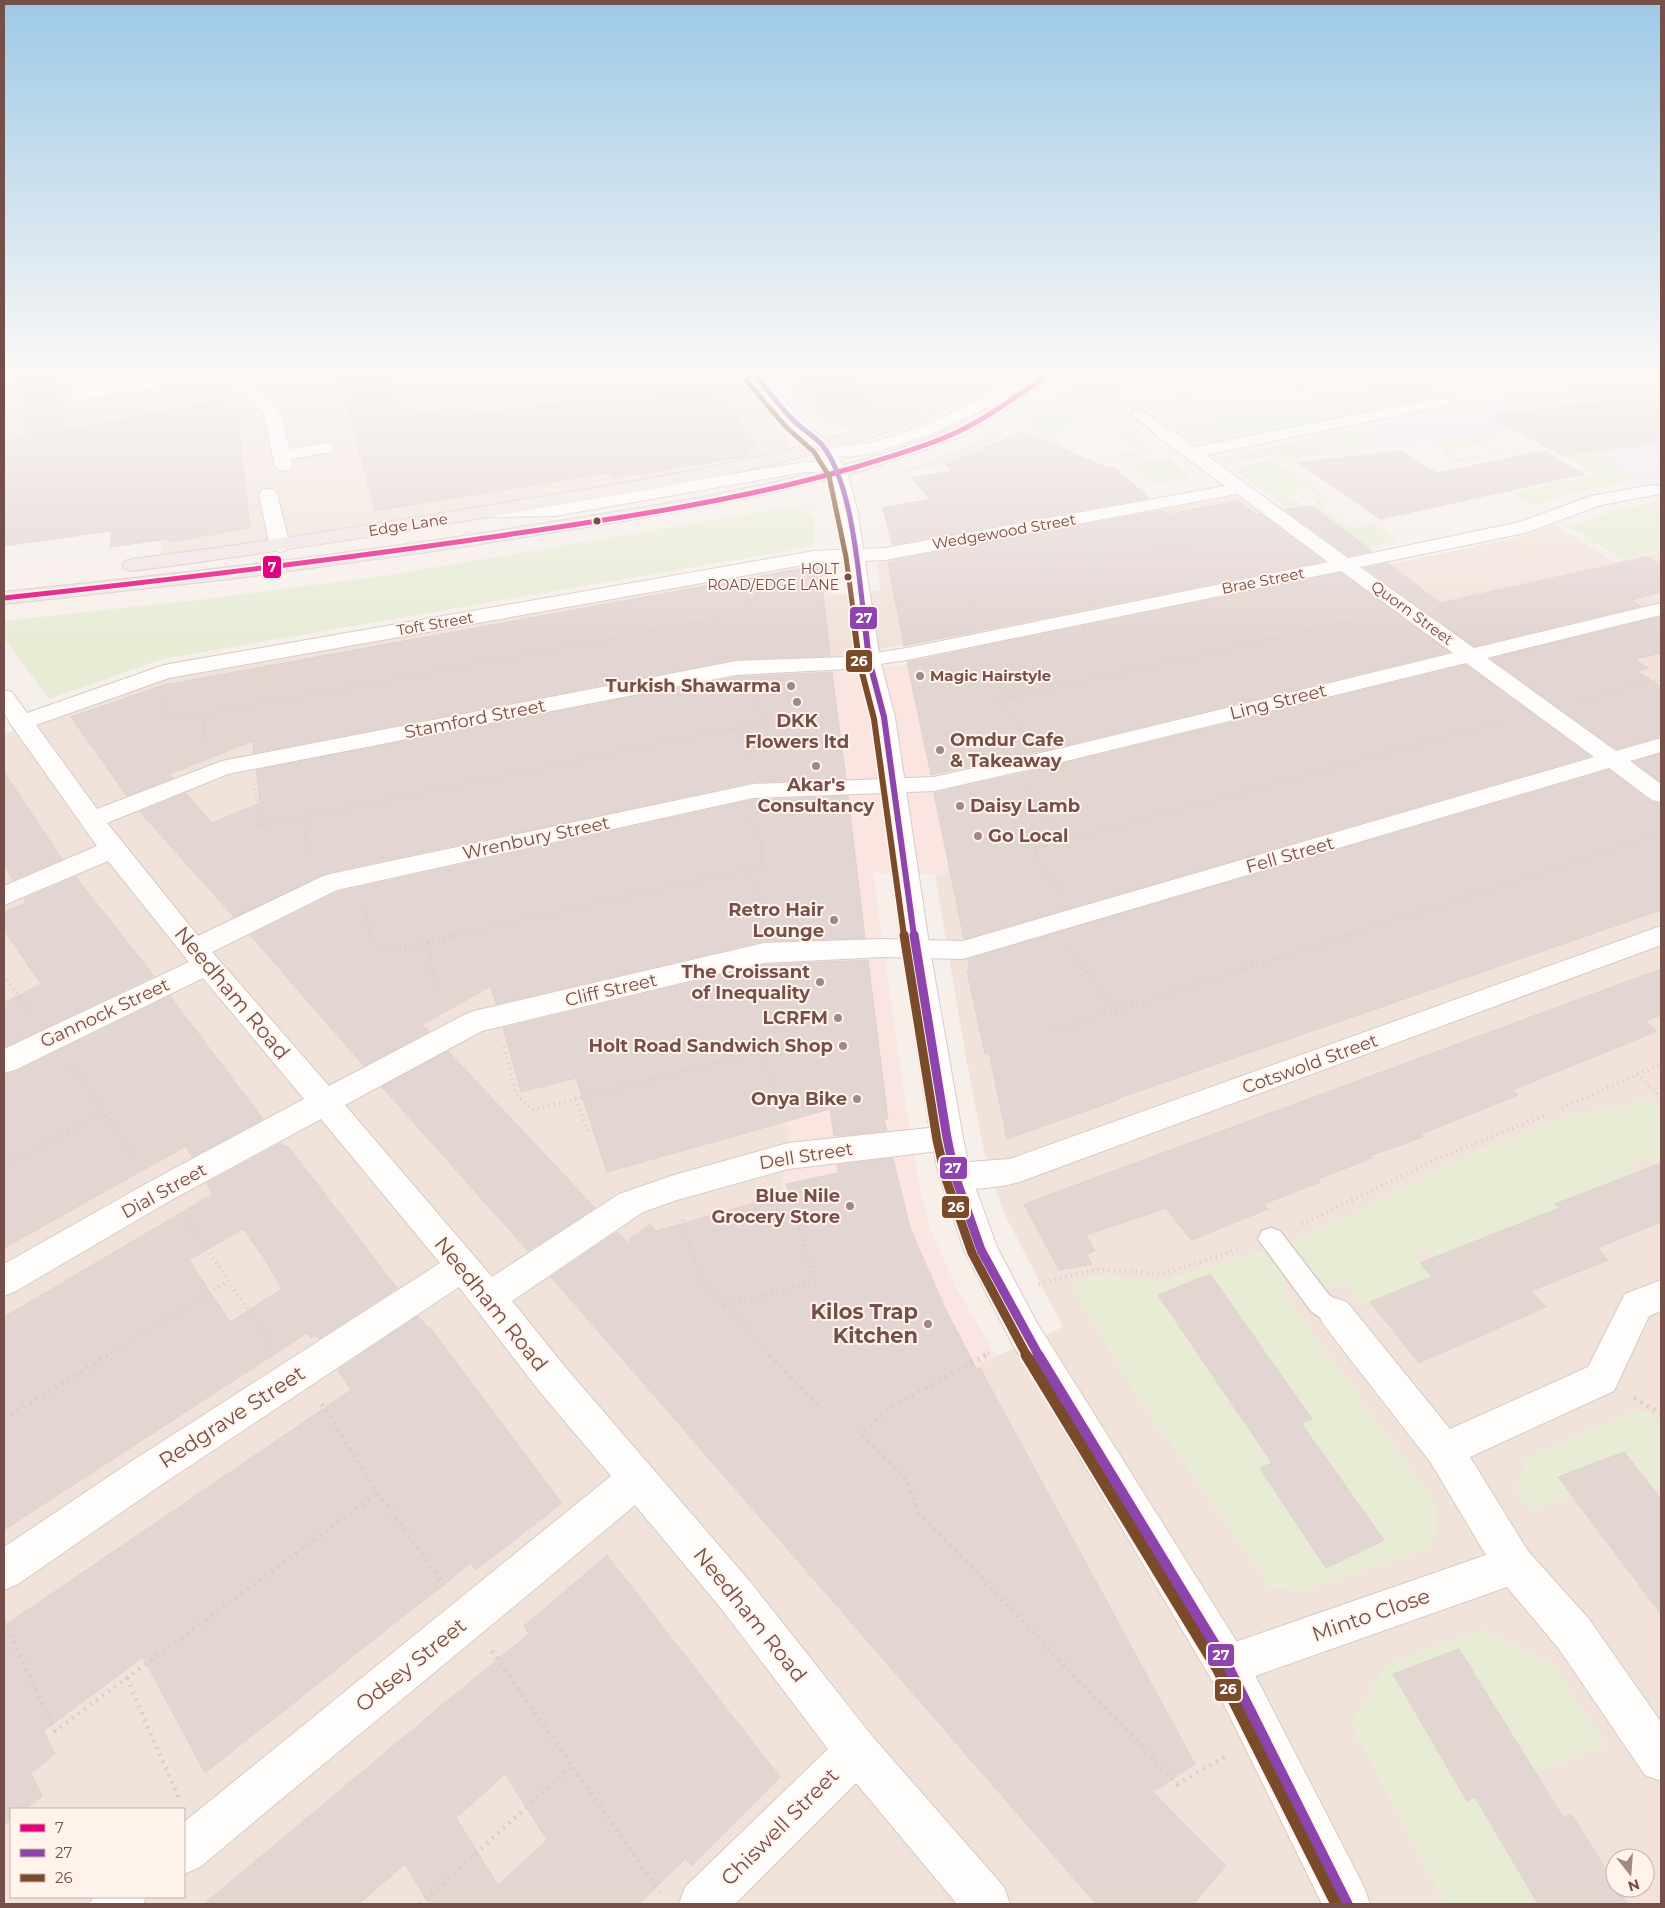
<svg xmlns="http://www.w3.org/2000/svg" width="1665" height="1908" font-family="Montserrat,sans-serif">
<rect width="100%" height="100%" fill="#f7efea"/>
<path fill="#f2e3da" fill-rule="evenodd" d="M4,374H736L789,437L788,443L784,448L774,454L681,474L507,505L160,557L167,480L144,415L4,441Z
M778,374H992L913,412L872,426L848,428L831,425L817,418Z
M1237,496L1324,559L1372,568L1515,538L1555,525L1615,562L1661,552V1904H4V734L53,719L163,680L733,577L751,603L881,590L877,564L882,560ZM957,636L970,650L995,700L1047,768L1021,852L935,874L966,1058L984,1151L1003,1211L1063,1327L996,1356L894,1411L782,1189L789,1131L775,1094L778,924L762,711L739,661L835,657ZM11,1809H184V1897H11ZM1615,1858H1645V1888H1615Z"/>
<path fill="#fae5e1" d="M822,562L831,565L835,596L751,603L733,577Z
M970,650L983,746L1058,839L1021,852L935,874L873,873L907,1114L917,1171L929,1227L957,1289L996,1356L894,1411L811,1278L782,1189L789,1131L774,1094L764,972L778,933L748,810L757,777L762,711L741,674L841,671L903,665Z"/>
<path fill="#f0e7f2" d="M1593,374H1661V499L1633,480L1613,484L1521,431L1337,453L1314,438L1501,400L1592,384Z"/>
<path fill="#e8ecd5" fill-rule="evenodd" d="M1090,374H1140L1054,438L1025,426L1015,430L1011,429L1034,416Z
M1273,374H1297L1317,386L1298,390Z
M1593,374H1661V383L1566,397L1548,423L1512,398L1593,384Z
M1167,376H1174L1179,379L1166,382L1206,410L1186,412L1184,411L1197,408L1166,385L1151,387Z
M1415,377L1439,391L1435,400L1217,443L1193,440L1178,429L1171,430L1167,426L1414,380Z
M1126,428H1138L1142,431L1130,434L1151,451L1118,457L1117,455L1141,451L1122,435L1121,432Z
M1361,429L1382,442L1339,450L1318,437Z
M996,432L1004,435L992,440L993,442L936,466L907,473L903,470L938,458Z
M1495,434L1517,449L1491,455L1487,453L1494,450L1508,451L1511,448C1506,440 1496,440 1487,441L1484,444L1458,445L1450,447L1447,452L1458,459L1475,455L1481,458L1457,463L1443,454L1446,453L1431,442Z
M1314,438L1337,453L1286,460L1276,454L1226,464L1218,458Z
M1550,448H1612L1609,453L1612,459L1618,463L1617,467L1633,477V480L1567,494L1534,507L1512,493L1589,475L1593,477L1598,476Z
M1168,458L1191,477L1155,484L1132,465Z
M1272,460L1328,498L1323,499L1302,485L1295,489L1302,493L1290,496L1306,507L1317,505L1352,529L1374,524L1397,541L1348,551L1232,468Z
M1657,501L1661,504V549L1621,558L1568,527L1609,511Z
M789,507L802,510L813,516L815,546L162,659L49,699L4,638V621L206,599L383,576Z
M1648,1098L1661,1110V1157L1650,1161L1645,1156L1629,1162L1638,1172L1555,1204L1559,1208L1491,1235L1538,1288L1531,1291L1495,1250L1448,1270L1428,1247L1412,1253L1432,1277L1363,1305L1345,1281L1320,1292L1284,1245L1342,1219L1482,1148L1486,1149L1563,1117L1608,1108L1613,1110Z
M1273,1249L1282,1265L1286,1294L1292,1305L1431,1497C1441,1517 1440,1534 1424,1550L1307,1589L1271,1588L1169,1440L1144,1407L1070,1283L1098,1276L1164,1281ZM1210,1274L1238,1314L1185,1336L1158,1294ZM1251,1333L1312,1419L1257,1441L1199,1353ZM1316,1444L1384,1541L1326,1568L1260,1469Z
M1636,1410L1650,1413L1661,1425V1489L1655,1491L1624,1452L1559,1477L1572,1495L1531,1511L1517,1492L1526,1459Z
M1482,1630L1552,1664L1605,1745L1536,1773L1459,1649L1393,1674L1466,1800L1525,1777L1502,1843L1538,1904H1446L1351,1724L1386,1665Z"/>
<path fill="#e3d5d2" stroke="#e0d1cc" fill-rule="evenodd" d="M19,374H56L66,430L220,401L237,413L250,528L169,542V539L110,547L111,531L4,546V441L28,437Z
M339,374H389L400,408L452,418L601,397L603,400L712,386L758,446L744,449L749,456L633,475L632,474L612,477L609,473H605L375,511Z
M794,374H851L877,401L825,409Z
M1661,394V442L1562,455L1490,416Z
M1023,432L1108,468L1114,467L1149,498L892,545L883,508L930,499L912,478L952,471L945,464Z
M1400,451L1437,473L1544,451L1584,474L1380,519L1299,463Z
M1239,501L1256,515L1261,514L1324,561L904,646L888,563L896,562L895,560L1163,510L1168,514Z
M1312,506L1372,551L1348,556L1285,510Z
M1647,557L1661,566V592L1631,600L1641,606L1474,646L1365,568L1388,563L1440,603Z
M820,565L830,656L736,659L254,753L253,741L170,774L173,778L127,796L71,717L164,685Z
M1341,573L1449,652L1058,747L931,775L907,662Z
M1659,617L1661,619V653L1635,659L1648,668L1637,671L1661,687V736L1616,749L1491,659Z
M1466,665L1590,756L964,939L934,793L1058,765Z
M832,672L846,779L753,782L330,872L234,917L140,812L186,793L212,823L260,803L256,770L736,677Z
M1661,754V782L1634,762Z
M1609,770L1651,802L1661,804V910L1119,1098L1120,1099L1007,1139L989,1052L985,1054L967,971L970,970L968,959Z
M4,772L62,859L13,880L4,865Z
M848,796L865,938L764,941L496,1004L491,986L422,1025L429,1031L364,1066L250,935L338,892L753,800Z
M76,877L154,976L4,1047V1003L41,984L4,930V912L26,903L24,899Z
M868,960L888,1119H884L887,1131L834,1136L830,1109L607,1172L576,1078L521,1092L503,1028L764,965Z
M1661,969V1015L1645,1021L1657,1031L1513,1090L1518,1095L1421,1134L1423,1137L1370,1156L1372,1158L1318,1179L1320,1182L1264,1204L1268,1209L1191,1240L1166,1208L1086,1235L1095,1251L1086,1254L1092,1264L1059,1270L1024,1204Z
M170,996L263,1119L192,1157L186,1146L4,1248V1075L16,1072Z
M448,1051L595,1208L528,1251L382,1087Z
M281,1143L285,1147L288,1146L397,1288L319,1339L316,1335L311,1338L307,1333L4,1530V1317L213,1194L207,1183ZM243,1229L264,1258L282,1289L230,1322L189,1260Z
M893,1158L910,1228L945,1308L977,1370L980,1368L1195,1764L1153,1792L1226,1866L1193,1904H1096L551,1277L617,1232L631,1246L629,1239L650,1224L656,1231L790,1193L786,1184L838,1173L837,1165Z
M1661,1163V1222L1597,1248L1608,1260L1531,1291L1546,1307L1419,1363L1370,1302L1432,1277L1420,1263L1559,1208L1555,1204Z
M1210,1274L1312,1419L1301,1423L1384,1540L1326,1568L1260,1468L1272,1463L1158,1295Z
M418,1316L428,1328L430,1327L562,1503L476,1570L471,1563L205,1773L143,1657L43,1731L55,1754L31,1773L42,1796L25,1809H11V1819L4,1825V1626L351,1390L338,1370Z
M1624,1452L1661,1499V1614L1558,1477Z
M607,1555L780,1777L691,1866L686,1858L639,1904H429L405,1864L359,1904H204L454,1695L529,1634L524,1626ZM505,1774L547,1840L498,1885L456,1818Z
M1459,1649L1563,1817L1571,1814L1615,1883V1888H1618L1628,1904H1538L1475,1797L1467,1801L1393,1674Z"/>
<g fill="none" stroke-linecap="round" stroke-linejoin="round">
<defs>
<path id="lane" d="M1137,409L1141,410L1168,429L1170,432L1168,435H1158L1133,416L1131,413Z
M1271,1228L1280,1231L1329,1295L1345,1305L1348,1313L1345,1321L1335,1325L1325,1321L1311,1311L1258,1239L1262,1231Z"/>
<path id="street" d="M66,374H82L85,390C121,384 204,364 236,377C252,383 271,396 279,412C285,422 286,437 289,449L325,443L331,444L334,448L331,452L291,459L293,466L290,470L284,471L278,470L275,466L264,413L245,394L226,384L209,382L186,383L78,401L72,399Z
M1439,374H1515L1513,377C1491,383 1469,380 1447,379L1441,377Z
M1443,397L1449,399L1451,402L1449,405L1206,455L1348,558L1520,522L1591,496L1653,485L1659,486L1661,489L1659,494L1601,505L1525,533L1360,567L1474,648L1661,603V615L1487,658L1616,751L1661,738V752L1630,761L1661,784V802L1652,800L1609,768L963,959L883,957L764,963L482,1031L345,1105L492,1277L619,1194L674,1175L788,1143L947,1126L958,1129L963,1138L958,1147L947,1150L788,1169L677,1200L643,1212L512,1301L566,1368L752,1584L872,1736L1004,1887L1010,1904H957L856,1783L735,1904H679L685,1887L828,1749L724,1612L635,1505C491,1627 344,1746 200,1867L184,1874V1822L611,1476L540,1392L459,1287L158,1487L18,1584L4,1590V1547L132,1461L440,1263L321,1119L173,1199L16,1291L4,1296V1264L151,1181L304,1099L203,978L15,1070L4,1073V1049L189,962L108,861L4,905V886L97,846L10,723L4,713V690L12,692L27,713L164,665L814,551L885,548L1225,486L1157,436L1155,432L1157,428H1169L1195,447ZM1237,494L1328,562L907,648L846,657L736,661L222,761L97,809L36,725L169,678L814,563L885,560ZM1341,571L1453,653L1058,749L934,777L753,784L330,874L321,877L198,936L107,823L228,774L736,675L846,669L907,660ZM1466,663L1594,757L963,941L883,939L764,943L474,1011L464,1015L329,1086L212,952L337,890L753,798L934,791L1058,763Z
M268,489L274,490L277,494L290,546L287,550L280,552L273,550L270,546L259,494L262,490Z
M1661,926V945L1022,1181C1002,1188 964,1192 944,1185L939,1176L944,1167L955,1163L1010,1159Z
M1661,1280V1311L1649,1316L1614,1391L1470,1457L1528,1551L1589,1619L1661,1722V1781L1645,1775L1559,1649L1507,1587L1227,1686L1212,1680L1206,1665L1212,1650L1486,1555L1431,1463L1323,1324L1318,1313L1323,1302L1335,1298L1347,1302L1450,1429L1588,1367L1625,1294Z
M93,1897H146L143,1904H90Z"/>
<path id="secondary" d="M746,374H762C779,393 810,434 832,443C863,456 950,414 979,399C990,393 1000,385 1012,379C1025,373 1039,374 1053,374L1051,377L1024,385L992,405L934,433L873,453L849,457L837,455L847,472L857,509L880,660L895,717L930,950L963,1138L971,1176L997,1247L1037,1323L1242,1650L1364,1887L1370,1904H1322L1212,1680L1013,1345L964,1250L939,1176L931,1138L902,950L873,717L858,660L839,509L830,475L823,472H804L555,516L491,517L484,515L482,511L484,507L491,505L555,504L804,462H823L815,448L787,424Z"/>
<path id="highway" d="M993,374H1013L1011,377C975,395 940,412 903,426C783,469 656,488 531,510C399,532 266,554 132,571L125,569L122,565L125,561L132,559C266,542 399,521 532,498C652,478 775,460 891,419C926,406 960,390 993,374Z
M1039,374H1058L997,417L959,438L862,471L763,495L637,519L456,548L230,579L4,604V592C187,573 370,552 552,522C647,507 743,492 836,467C874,457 913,446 948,430C981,415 1010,393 1039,374Z"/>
</defs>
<use href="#lane" stroke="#d6cbc7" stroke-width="3"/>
<use href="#street" stroke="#d6cbc7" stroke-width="2"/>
<use href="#secondary" stroke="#d7ccc8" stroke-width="2"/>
<use href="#highway" stroke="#d8ccc9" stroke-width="2"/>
<path stroke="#d8cdcb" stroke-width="2" stroke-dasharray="0.5 2.5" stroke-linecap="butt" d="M1534,384L1579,374
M1113,396L1144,374
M1579,400L1661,390
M1508,401L1547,424L1580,421L1596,432L1616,436L1634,447
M1017,431L1024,429L1066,447L1004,474L1012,481L1148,458
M1054,442L1113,396L1084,374
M1661,453H1655L1661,456
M1281,462L1335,498L1318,502L1331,512L1330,517
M1113,463L1109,459L1144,453
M1287,463L1391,450
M1644,463L1646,460L1629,452L1639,449L1655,453
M1117,464L1137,481
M1638,464L1616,458L1617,448L1661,445
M1301,496L1322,501L1302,489
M878,505L920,497L893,482
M805,508L816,511V514
M1331,512L1352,526L1380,520L1385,524
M1577,536L1617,560L1661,550
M963,567L979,584
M748,596L752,603L751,616
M980,612L970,600L964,588L1251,532"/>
<path stroke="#d8cdcb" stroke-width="2.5" stroke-dasharray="1 3" stroke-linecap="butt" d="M4,651V654
M986,665L1013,697
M752,696L761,711L764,723L735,728L754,762
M1581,700L1661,679
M165,703L166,717L173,720L717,619L730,641
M202,714L206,745
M1026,735L998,701L1368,617
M255,789L260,826L735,728
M1026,791L1065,840
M303,817L308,851
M748,869L773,922
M1060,891L1035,859V848L1508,720
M365,906L370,936
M452,936L761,866L762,845L749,820
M1345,936L1661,834"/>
<path stroke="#d8cdcb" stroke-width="4" stroke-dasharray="1 4.5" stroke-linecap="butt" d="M370,935L383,952L427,942L436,989
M427,942L457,935
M1069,950L1117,1010
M4,975L30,1013
M1053,1031L1349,935
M504,1047L516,1094L532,1110L791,1044L781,1010L768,983
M760,1052L777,1091
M71,1065L139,1163
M1637,1074L1661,1097
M576,1099L589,1135
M1562,1108L1661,1064
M4,1165L103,1113
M185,1217L273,1346
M683,1220L700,1280L771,1356
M1302,1224L1443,1156L1548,1114
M1039,1284L1096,1269L1162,1274L1241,1249
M724,1306L816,1281L787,1192
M106,1356L228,1281
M983,1356L993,1351"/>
<path stroke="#d8cdcb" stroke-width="4.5" stroke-dasharray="2 5.5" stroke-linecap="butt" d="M770,1355L819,1407
M986,1355L888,1409L861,1433L905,1477L920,1513L1177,1784L1225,1757
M1634,1398L1661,1414
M322,1404L378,1493L444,1585
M4,1419L108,1355
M4,1621L55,1731L378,1493
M492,1651L660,1892
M127,1678L179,1799
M420,1904L573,1765"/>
<use href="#lane" fill="#fefdfc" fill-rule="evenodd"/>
<use href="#street" fill="#fefdfc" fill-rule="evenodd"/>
<use href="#secondary" fill="#fefdfc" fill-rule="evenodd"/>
<use href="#highway" fill="#f0e5e4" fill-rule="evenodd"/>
<defs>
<path id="bus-1" d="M4,598C169,580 335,560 499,536C619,518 739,501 856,467C888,457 922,448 953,434C988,418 1018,395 1050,374"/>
<path id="bus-2-far3" d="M754,374C767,389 779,406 793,420C802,429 814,436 822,445C852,482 858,570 864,617"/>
<path id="bus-2-far2" d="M864,616L869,660L884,717L914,936"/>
<path id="bus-2-far1" d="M914,935L947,1138L955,1176L981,1250L1039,1356"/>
<path id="bus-2" d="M1038,1355L1227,1665L1347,1904"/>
<path id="bus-3-far3" d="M746,380L786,427L814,452L829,476L846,557L854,617"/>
<path id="bus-3-far2" d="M853,616L859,661L874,719L904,936"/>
<path id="bus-3-far1" d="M904,935L937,1140L946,1179L972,1253L1027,1356"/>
<path id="bus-3" d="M1026,1355L1218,1670L1336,1904"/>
</defs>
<use href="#bus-1" stroke="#fff3eb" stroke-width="8"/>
<use href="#bus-2-far3" stroke="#fff3eb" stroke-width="8"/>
<use href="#bus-2-far2" stroke="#fff3eb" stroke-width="9"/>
<use href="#bus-2-far1" stroke="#fff3eb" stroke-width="12"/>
<use href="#bus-2" stroke="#fff3eb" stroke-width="15"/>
<use href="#bus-3-far3" stroke="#fff3eb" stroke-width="8"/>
<use href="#bus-3-far2" stroke="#fff3eb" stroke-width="9"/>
<use href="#bus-3-far1" stroke="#fff3eb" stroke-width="12"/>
<use href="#bus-3" stroke="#fff3eb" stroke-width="15"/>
<use href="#bus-1" stroke="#e5007d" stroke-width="5"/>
<use href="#bus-2-far3" stroke="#8e44ad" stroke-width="5"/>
<use href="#bus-2-far2" stroke="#8e44ad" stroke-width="6"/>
<use href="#bus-2-far1" stroke="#8e44ad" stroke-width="9"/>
<use href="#bus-2" stroke="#8e44ad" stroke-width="11"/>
<use href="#bus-3-far3" stroke="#7a4b2a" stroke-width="5"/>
<use href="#bus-3-far2" stroke="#7a4b2a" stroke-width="6"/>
<use href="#bus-3-far1" stroke="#7a4b2a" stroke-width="9"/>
<use href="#bus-3" stroke="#7a4b2a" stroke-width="11"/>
</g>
<linearGradient id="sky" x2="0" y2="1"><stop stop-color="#9dc9e6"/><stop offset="0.58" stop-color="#fbf8f6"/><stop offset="1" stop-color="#fbf8f6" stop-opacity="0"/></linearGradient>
<rect width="1665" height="641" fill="url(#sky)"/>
<g fill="#75504a" stroke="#fff3eb" stroke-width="2">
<circle cx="597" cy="521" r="4.5"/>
<circle cx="848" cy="577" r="4.5"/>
</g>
<g fill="#a28882" stroke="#fff3eb" stroke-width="2">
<circle cx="920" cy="676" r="5"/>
<circle cx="791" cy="686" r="5"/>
<circle cx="797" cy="702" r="5"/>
<circle cx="940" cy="750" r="5"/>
<circle cx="816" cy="766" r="5"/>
<circle cx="960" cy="806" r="5"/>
<circle cx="978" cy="836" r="5"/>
<circle cx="834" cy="920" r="5"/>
<circle cx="820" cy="982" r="5"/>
<circle cx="838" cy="1018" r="5"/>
<circle cx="843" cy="1046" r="5"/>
<circle cx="857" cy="1099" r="5"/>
<circle cx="850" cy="1206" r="5"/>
<circle cx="928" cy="1324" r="5"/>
</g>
<g text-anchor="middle" stroke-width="4" stroke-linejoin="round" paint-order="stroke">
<g font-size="14" fill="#75504a" stroke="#fff3eb" text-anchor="end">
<text x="839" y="574">HOLT<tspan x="839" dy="16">ROAD/EDGE LANE</tspan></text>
</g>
<g font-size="15" fill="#75504a" stroke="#fff3eb">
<text transform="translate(408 525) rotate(-9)" y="5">Edge Lane</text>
<text transform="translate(1004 532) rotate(-10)" y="5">Wedgewood Street</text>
<text transform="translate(1263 581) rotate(-11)" y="5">Brae Street</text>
<text transform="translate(1412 613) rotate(36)" y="5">Quorn Street</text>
<text transform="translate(435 624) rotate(-10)" y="5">Toft Street</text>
</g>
<g font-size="15" font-weight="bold" fill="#75504a" stroke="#fff3eb" text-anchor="start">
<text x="930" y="681">Magic Hairstyle</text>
</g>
<g font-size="18" font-weight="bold" fill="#75504a" stroke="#fff3eb" text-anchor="end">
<text x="781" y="692">Turkish Shawarma</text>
<text x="797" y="727" text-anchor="middle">DKK<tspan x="797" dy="21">Flowers ltd</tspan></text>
<text x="950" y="746" text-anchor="start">Omdur Cafe<tspan x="950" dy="21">&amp; Takeaway</tspan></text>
<text x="816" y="791" text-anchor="middle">Akar's<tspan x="816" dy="21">Consultancy</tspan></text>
<text x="970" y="812" text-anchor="start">Daisy Lamb</text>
<text x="988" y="842" text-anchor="start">Go Local</text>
<text x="824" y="916">Retro Hair<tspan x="824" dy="21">Lounge</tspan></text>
<text x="810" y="978">The Croissant<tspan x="810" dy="21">of Inequality</tspan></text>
<text x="828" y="1024">LCRFM</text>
<text x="833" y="1052">Holt Road Sandwich Shop</text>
<text x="847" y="1105">Onya Bike</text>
<text x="840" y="1202">Blue Nile<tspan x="840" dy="21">Grocery Store</tspan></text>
</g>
<g font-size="18" fill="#75504a" stroke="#fff3eb">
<text transform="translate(1278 702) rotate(-14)" y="6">Ling Street</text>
<text transform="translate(475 719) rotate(-11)" y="6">Stamford Street</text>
<text transform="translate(536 838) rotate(-12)" y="6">Wrenbury Street</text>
<text transform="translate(1290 855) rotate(-16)" y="6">Fell Street</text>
<text transform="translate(611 990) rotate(-13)" y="6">Cliff Street</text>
<text transform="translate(105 1013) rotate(-25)" y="6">Gannock Street</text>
<text transform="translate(1310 1064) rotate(-20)" y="6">Cotswold Street</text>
<text transform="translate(806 1156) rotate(-9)" y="6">Dell Street</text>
<text transform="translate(164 1191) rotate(-29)" y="6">Dial Street</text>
</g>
<g font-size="21" fill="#75504a" stroke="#fff3eb">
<text transform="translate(232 993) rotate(50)" y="7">Needham Road</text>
<text transform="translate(491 1304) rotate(51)" y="7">Needham Road</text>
<text transform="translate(232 1417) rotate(-33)" y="7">Redgrave Street</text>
<text transform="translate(750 1615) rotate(51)" y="7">Needham Road</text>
<text transform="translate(1371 1615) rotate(-19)" y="7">Minto Close</text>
<text transform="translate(411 1665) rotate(-39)" y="7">Odsey Street</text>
<text transform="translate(780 1827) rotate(-45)" y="7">Chiswell Street</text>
</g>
<g font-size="21" font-weight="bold" fill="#75504a" stroke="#fff3eb" text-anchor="end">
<text x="918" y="1319">Kilos Trap<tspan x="918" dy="24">Kitchen</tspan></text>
</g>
</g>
<g stroke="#fff3eb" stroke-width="2">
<rect x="262" y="555" width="20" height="24" rx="5" fill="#e5007d"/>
<rect x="849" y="606" width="29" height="24" rx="5" fill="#8e44ad"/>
<rect x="845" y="649" width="28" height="24" rx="5" fill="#7a4b2a"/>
<rect x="939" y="1156" width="29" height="24" rx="5" fill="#8e44ad"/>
<rect x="941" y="1195" width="29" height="24" rx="5" fill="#7a4b2a"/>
<rect x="1207" y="1643" width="28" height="24" rx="5" fill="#8e44ad"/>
<rect x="1214" y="1678" width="28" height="24" rx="5" fill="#7a4b2a"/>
</g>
<g font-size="14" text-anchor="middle" font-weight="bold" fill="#fff">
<text x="272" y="572">7</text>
<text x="864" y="623">27</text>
<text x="859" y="666">26</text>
<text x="953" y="1173">27</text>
<text x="956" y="1212">26</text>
<text x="1221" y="1660">27</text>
<text x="1228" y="1694">26</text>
</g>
<rect width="1665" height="1908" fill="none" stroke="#75504a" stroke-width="10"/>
<rect x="10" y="1808" width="175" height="90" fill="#fff3eb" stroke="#c8b2ab"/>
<rect x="20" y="1824" width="25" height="8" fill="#e5007d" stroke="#c8b2ab"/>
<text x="55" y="1833" font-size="15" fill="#75504a">7</text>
<rect x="20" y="1849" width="25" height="8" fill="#8e44ad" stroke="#c8b2ab"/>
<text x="55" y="1858" font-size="15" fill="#75504a">27</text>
<rect x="20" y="1874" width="25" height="8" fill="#7a4b2a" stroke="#c8b2ab"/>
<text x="55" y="1883" font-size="15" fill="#75504a">26</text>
<g transform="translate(1630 1873) rotate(163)"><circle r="24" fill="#fff3eb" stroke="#c8b2ab"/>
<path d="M0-4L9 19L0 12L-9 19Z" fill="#a28882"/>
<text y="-8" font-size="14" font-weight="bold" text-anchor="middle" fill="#75504a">N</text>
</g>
</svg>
